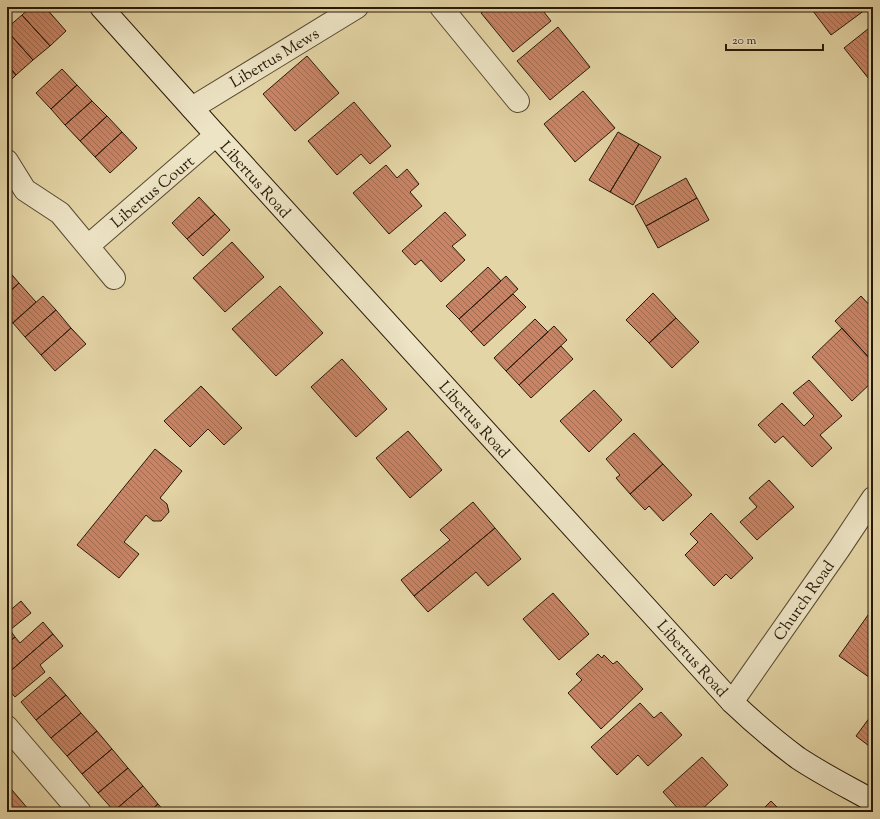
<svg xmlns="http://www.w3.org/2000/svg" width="880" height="819" font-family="'Sorts Mill Goudy',serif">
<defs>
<pattern id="building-back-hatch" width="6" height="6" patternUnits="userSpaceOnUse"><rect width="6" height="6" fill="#c98465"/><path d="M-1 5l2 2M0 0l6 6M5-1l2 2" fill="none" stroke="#a36b51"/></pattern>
</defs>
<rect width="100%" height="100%" fill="#e4d5a6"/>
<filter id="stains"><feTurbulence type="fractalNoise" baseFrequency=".005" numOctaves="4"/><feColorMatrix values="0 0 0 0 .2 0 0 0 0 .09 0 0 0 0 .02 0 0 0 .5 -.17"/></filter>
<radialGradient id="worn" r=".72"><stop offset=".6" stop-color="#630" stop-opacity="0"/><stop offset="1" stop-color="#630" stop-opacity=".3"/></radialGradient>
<path fill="url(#building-back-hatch)" stroke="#271907" d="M31,7H45L66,31L50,46L22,15Z
M489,7H540L551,21L513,52L481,13Z
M810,7H869L831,35Z
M22,15L50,46L33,60L7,31V28Z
M873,25V84L844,48Z
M558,27L590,67L550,100L517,61Z
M7,31L33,60L16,75L7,64Z
M307,56L339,93L295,131L263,94Z
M7,64L16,75L7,84Z
M62,69L77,85L51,109L36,93Z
M77,85L92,101L65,125L51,109Z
M583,91L615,128L575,162L544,124Z
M92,101L107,116L80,141L65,125Z
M354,102L391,146L370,164L361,154L337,175L308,141Z
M107,116L122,132L95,157L80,141Z
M122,132L137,148L110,173L95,157Z
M618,132L639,144L610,192L589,180Z
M639,144L661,157L633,205L610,192Z
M386,165L397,178L407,169L419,184L410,192L422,206L389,234L353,193Z
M686,178L697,198L646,226L635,206Z
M199,197L215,214L187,239L172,223Z
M697,198L709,220L658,248L646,226Z
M445,212L466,235L452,246L465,260L441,282L421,260L415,265L402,251Z
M215,214L230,230L203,256L187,239Z
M232,242L264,277L225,312L193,278Z
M488,267L501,281L459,319L446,306Z
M7,269L19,283L7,294Z
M506,276L518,289L471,332L459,319Z
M19,283L36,302L9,326L7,324V294Z
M280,286L323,333L276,376L232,329Z
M653,293L676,318L649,343L626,320Z
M513,294L526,307L484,346L471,332Z
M43,296L56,310L25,337L13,323Z
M861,296L873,309V362L835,321Z
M56,310L71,328L41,355L25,337Z
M676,318L699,342L672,368L649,343Z
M535,319L548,332L506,371L494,358Z
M554,326L567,340L519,385L506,371Z
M71,328L86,344L55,371L41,355Z
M842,328L873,362V381L852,401L812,357Z
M561,346L573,359L531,398L519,385Z
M342,359L387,409L356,437L311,387Z
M809,380L842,416L820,435L832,448L812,467L783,436L775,443L758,425L782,403L804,426L814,416L793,393Z
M201,386L242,428L224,445L208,429L190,447L164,421Z
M594,390L622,420L589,452L560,421Z
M408,431L442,470L410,498L376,458Z
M634,433L663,464L630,494L616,478L620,475L606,459Z
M155,449L182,471L160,498L167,504L169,512L161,521H153L146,515L124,542L139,554L119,578L77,545Z
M663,464L692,495L663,521L649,506L645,510L630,494Z
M769,480L794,507L757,540L740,522L757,507L749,498Z
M473,502L495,528L414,596L401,580L450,540L440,530Z
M711,513L753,558L731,579L726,574L714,586L685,555L698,542L690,534Z
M495,528L521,559L488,586L476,572L428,612L414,596Z
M553,593L589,634L559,660L523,619Z
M21,601L31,613L10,630L15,637L7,644V613Z
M873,608V680L839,656Z
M43,622L53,634L7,674V644L15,637L20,643Z
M53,634L63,646L40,665L45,672L15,697L7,688V674Z
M598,654L602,658L604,655L613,664L617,661L643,689L601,729L568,693L582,680L576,674Z
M50,677L66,695L36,720L21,702Z
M66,695L81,713L51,738L36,720Z
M640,703L654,718L661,712L682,735L648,766L638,755L617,775L591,747Z
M81,713L97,731L67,756L51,738Z
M873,713V749L856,736Z
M97,731L112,749L82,774L67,756Z
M112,749L128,768L98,793L82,774Z
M702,757L728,785L699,812H681L663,792Z
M128,768L143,786L114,811L98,793Z
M143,786L158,804L149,812H115L114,811Z
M12,790L29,810L27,812H7V795Z
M771,801L782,812H760Z
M158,804L165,812H149Z"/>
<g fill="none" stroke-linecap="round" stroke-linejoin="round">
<defs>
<path id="street" d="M441,7L518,101
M192,108L357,7
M7,161L25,190L60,213L114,278
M88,246L216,135
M732,702L839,549L873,498
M7,727L80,812"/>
<path id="secondary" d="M101,7L216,135L732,702C753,722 775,741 798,758C822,774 848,787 873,801"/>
</defs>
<use href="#street" stroke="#56482f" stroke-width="24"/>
<use href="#secondary" stroke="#271907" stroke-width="24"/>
<use href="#street" stroke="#ede4c5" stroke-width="22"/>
<use href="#secondary" stroke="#ede4c5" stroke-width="22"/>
</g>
<g text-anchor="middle" stroke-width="3" stroke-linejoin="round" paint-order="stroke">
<g font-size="16" fill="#271907" stroke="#ede4c5">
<text transform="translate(274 57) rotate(-31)" y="6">Libertus Mews</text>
<text transform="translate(256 179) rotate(48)" y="6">Libertus Road</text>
<text transform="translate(152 191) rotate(-40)" y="6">Libertus Court</text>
<text transform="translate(475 419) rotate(48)" y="6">Libertus Road</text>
<text transform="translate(803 600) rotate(-55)" y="6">Church Road</text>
<text transform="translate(693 658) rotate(48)" y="6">Libertus Road</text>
</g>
</g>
<rect width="880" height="819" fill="none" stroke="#e4d5a6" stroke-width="24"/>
<rect x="8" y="8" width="864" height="803" fill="none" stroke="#271907" stroke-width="2"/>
<rect x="12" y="12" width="856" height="795" fill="none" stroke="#271907"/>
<path d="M726 44v6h97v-6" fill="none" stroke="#271907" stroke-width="2"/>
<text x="732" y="44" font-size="12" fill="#271907" stroke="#ede4c5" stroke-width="3" paint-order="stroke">20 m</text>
<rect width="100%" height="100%" filter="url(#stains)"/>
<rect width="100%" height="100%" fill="url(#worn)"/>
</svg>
